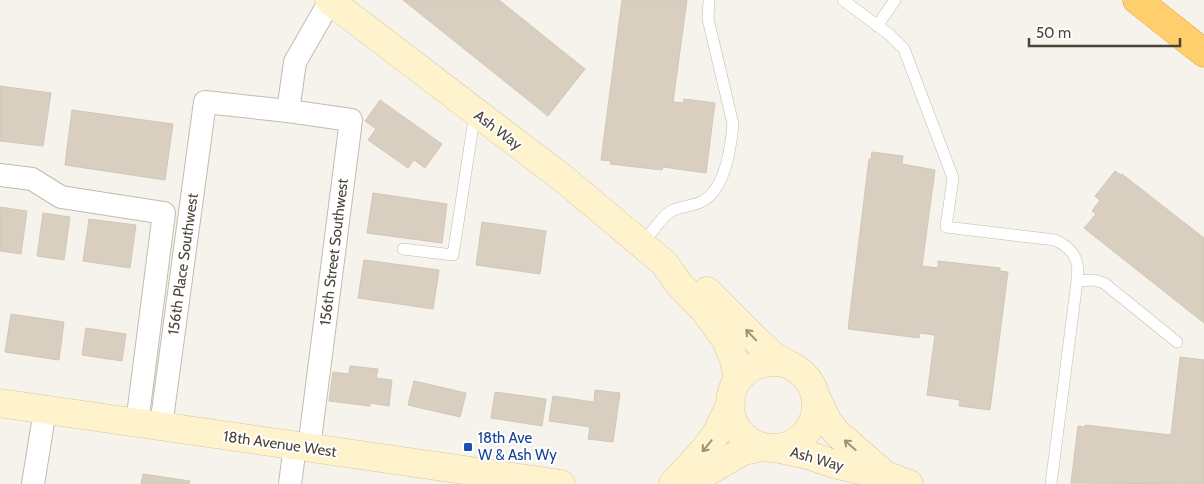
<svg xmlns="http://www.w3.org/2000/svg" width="1204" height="484" font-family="Cabin,sans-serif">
<rect width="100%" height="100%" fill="#f6f3ec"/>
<path fill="#d8cfc1" stroke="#d3c7b4" d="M403,0H499L585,69L548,116Z
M622,0H687L673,102L683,103L684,99L715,103L706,173L663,167L662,170L610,164L611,161L601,160Z
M0,86L51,93L43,146L0,141Z
M380,100L442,144L425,168L414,160L408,168L368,140L376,129L365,121Z
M72,110L173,124L165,180L65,165Z
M872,152L903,156L902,164L935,170L922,266L938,268V261L1000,268V271L1008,272L990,410L959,406L960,400L927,395L935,335L920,333L919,338L848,329L869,159H871Z
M1115,171L1121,175L1122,174L1204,238V323L1084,228L1096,214L1092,211L1100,200L1095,196Z
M373,193L447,204L442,243L367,233Z
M0,207L27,211L21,254L0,251Z
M43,213L70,217L64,260L37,256Z
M89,219L136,225L130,268L83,261Z
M482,222L546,231L540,274L476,265Z
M364,260L439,270L433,309L358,298Z
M11,314L64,322L59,360L5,352Z
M86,328L126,334L122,361L82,355Z
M1180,357L1204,360V484L1071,483L1078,426L1085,427V425L1171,435Z
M350,366L378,369L376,378L392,380L389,406L370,403V406L329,401L333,372L349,374Z
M414,381L466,393L460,417L408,405Z
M595,390L620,393L613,442L588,439L590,427L549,421L553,396L594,402Z
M495,392L546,399L542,426L491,418Z
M143,474L190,481L189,484H141Z"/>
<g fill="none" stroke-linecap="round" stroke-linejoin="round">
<defs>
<path id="lane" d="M843,0L890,35L904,49L953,178L946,227L1055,240C1074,249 1080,260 1077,281L1051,484
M877,26L895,0
M642,245C651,234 661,216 673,210C683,206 694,206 703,201C725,189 731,147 733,124L708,19L709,0
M403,249L453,255L475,113
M1077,281L1094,280L1104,283L1177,342"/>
<path id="street" d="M288,111L351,120L309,448
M0,175L32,179L61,197L164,213L137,423
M161,426L205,102L288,111L295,62L330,1
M33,484L45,410
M290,484L295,446"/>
<path id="secondary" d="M329,0L565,180L664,263L679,284L704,310L726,340L734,360L738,378
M707,291L756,340L771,354L789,365
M730 405a43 43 0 1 1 86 0a43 43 0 1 1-86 0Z
M815,395L828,422L837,433L884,474
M0,403L561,484
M776,448L808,455L834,464L887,476L909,484
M677,483L695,479L743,451L763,447
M673,484L704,450L716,434L731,403"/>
<path id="highway" d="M1137,0L1204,53"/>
</defs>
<use href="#lane" stroke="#c2bbae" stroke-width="12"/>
<use href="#street" stroke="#c2bbae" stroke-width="24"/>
<use href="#secondary" stroke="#d6c79b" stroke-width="29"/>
<use href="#highway" stroke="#e0a43c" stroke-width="29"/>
<use href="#lane" stroke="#fff" stroke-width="11"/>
<use href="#street" stroke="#fff" stroke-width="22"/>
<use href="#secondary" stroke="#fff3cd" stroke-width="28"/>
<use href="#highway" stroke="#ffcf6e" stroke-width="28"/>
</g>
<defs><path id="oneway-shaft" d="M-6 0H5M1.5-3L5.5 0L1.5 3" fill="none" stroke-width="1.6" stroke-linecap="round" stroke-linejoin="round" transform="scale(1.25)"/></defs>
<g stroke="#9c937c">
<use href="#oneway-shaft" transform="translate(751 335) rotate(-134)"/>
<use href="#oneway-shaft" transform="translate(850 445) rotate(-139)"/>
<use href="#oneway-shaft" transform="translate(707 446) rotate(129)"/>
</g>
<rect fill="#1a4fb4" stroke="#fff" stroke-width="2" x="463" y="442" width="10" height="10" rx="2.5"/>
<g text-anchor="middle" stroke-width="4" stroke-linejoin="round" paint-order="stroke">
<g font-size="15" fill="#4b4439" stroke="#fff">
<text transform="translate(498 130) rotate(37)" y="5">Ash Way</text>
<text transform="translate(334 252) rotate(-83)" y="5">156th Street Southwest</text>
<text transform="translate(183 264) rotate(-82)" y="5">156th Place Southwest</text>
<text transform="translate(280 444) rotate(8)" y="5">18th Avenue West</text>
<text transform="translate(817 459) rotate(16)" y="5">Ash Way</text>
</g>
<g font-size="15" fill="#164399" stroke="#fff" text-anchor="start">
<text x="478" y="443">18th Ave<tspan x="478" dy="17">W &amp; Ash Wy</tspan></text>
</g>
</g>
<path d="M1029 38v8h151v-8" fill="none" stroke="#4b4439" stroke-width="2.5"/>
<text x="1036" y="38" font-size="15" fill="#4b4439" stroke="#ffffff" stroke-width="4" paint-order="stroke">50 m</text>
</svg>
